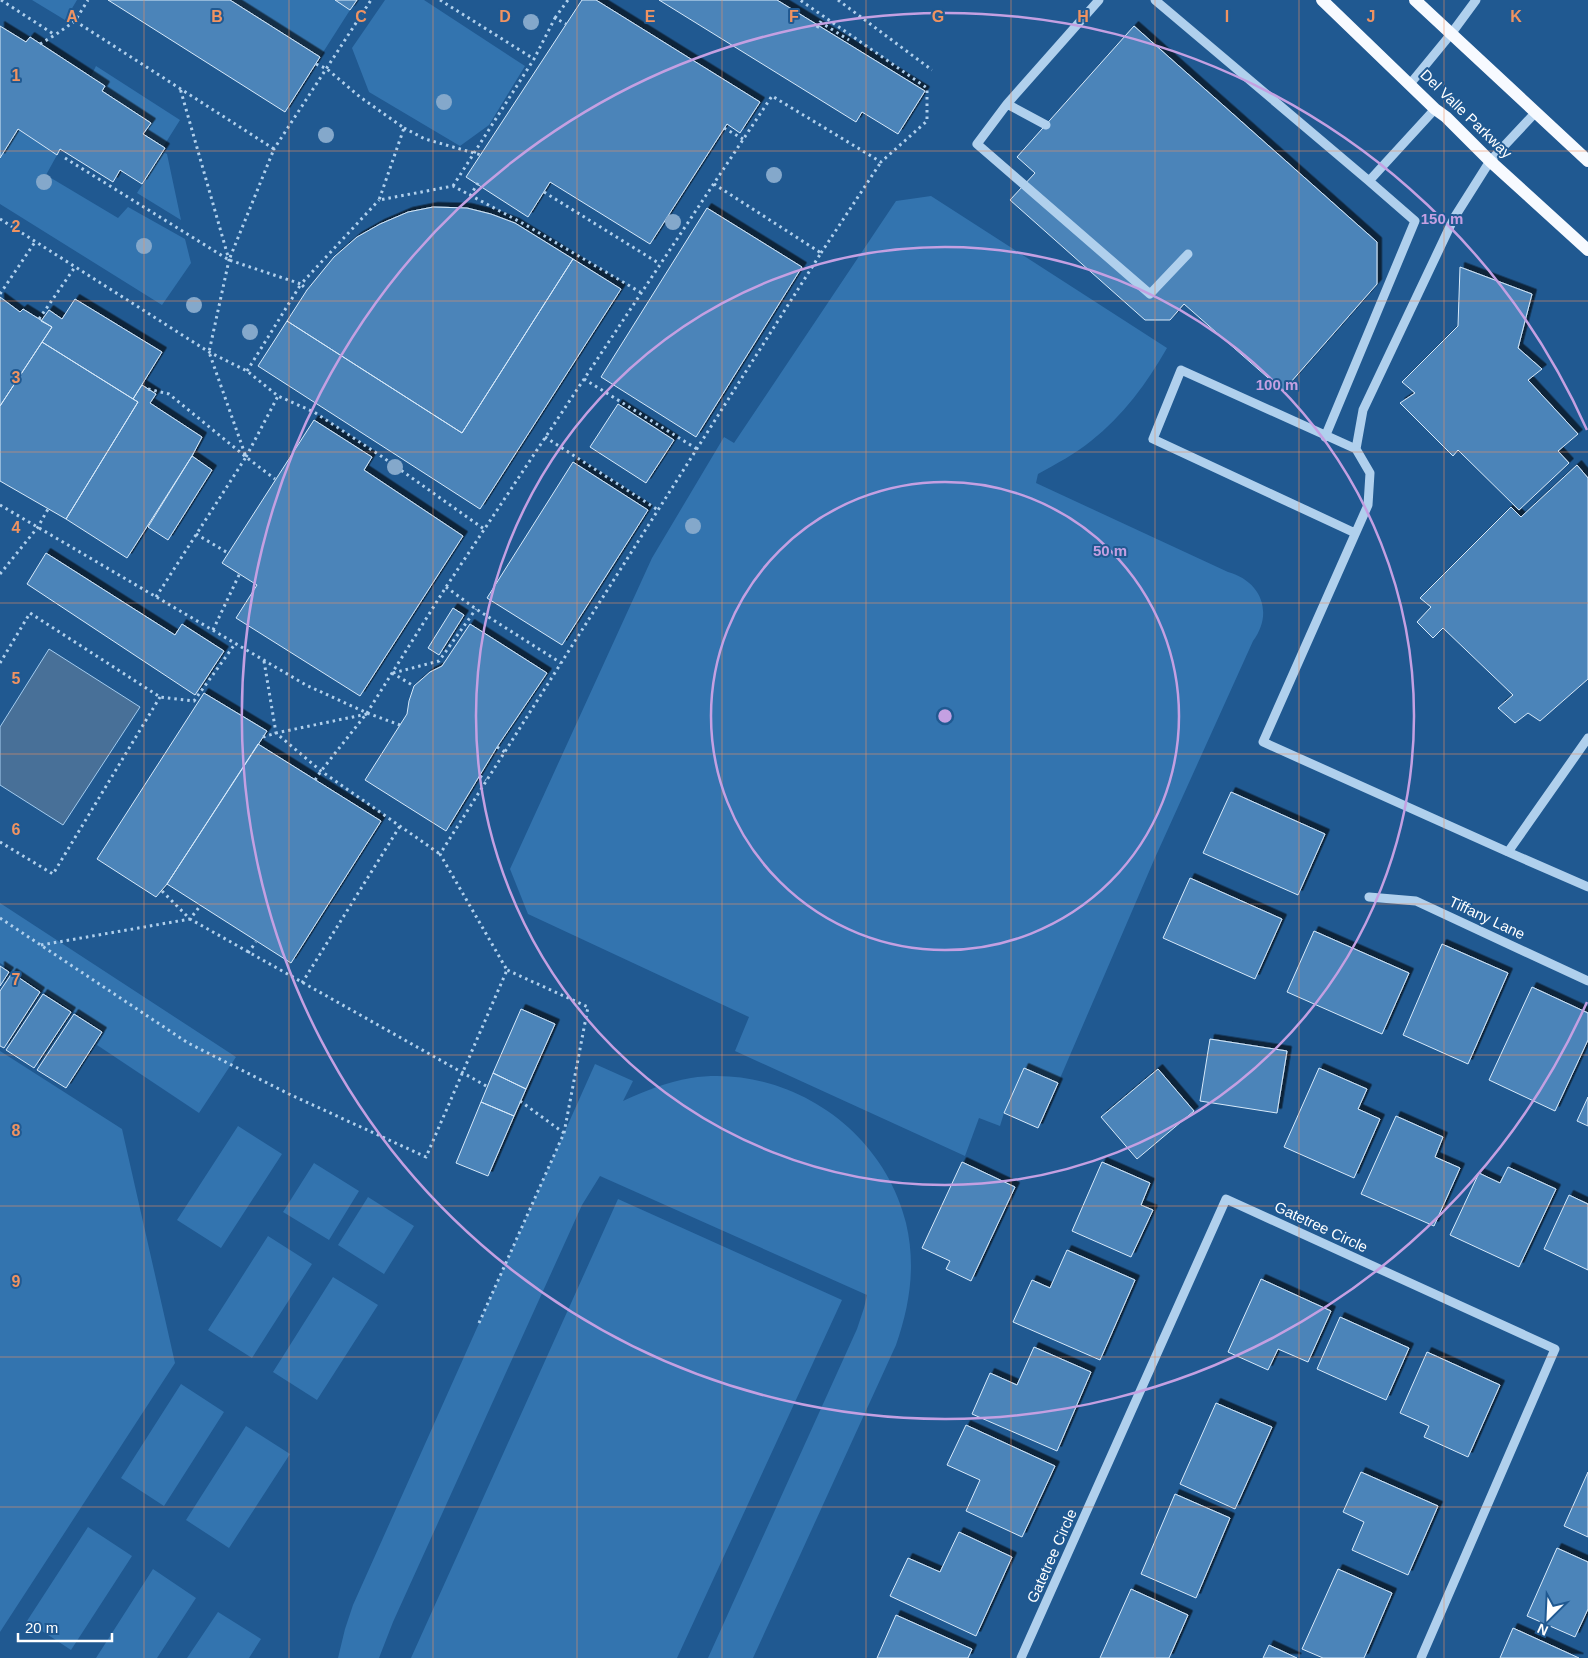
<svg xmlns="http://www.w3.org/2000/svg" width="1588" height="1658" font-family="Helvetica,sans-serif">
<defs>
<filter id="shadow"><feDropShadow dx="4.5" dy="-4.5" stdDeviation="0" flood-color="#0009"/></filter>
</defs>
<rect width="100%" height="100%" fill="#205991"/>
<path fill="#3374af" d="M32,0H77L65,20Z
M231,0H335L350,10L320,57Z
M385,0H424L525,66L489,125L460,146L369,92L352,48Z
M96,66L180,120L163,147L143,134L150,123L102,91L105,85L91,76Z
M18,129L57,155L46,175L118,218L128,207L185,239L191,263L162,305L0,204V158Z
M163,152L167,154L181,220L137,193Z
M931,196L1167,348C1147,383 1123,416 1091,441C1075,454 1056,464 1038,474L1036,483L1228,572C1261,581 1274,613 1253,641L1154,860L1058,1083L1024,1068L1004,1113L1000,1126L979,1118L965,1156L735,1051L749,1017L528,914L510,869L652,558L724,437L734,443L896,201Z
M0,903L236,1057L199,1113L97,1045L105,1032L0,963Z
M0,1051L122,1129L175,1363L0,1632Z
M595,1064L633,1081L623,1101C645,1091 666,1082 691,1078C786,1064 883,1128 906,1223C916,1265 910,1305 896,1345L753,1658H708L857,1329L864,1308L867,1295L600,1176L582,1205L393,1622L379,1658H338L345,1629L353,1605Z
M238,1126L282,1154L221,1248L177,1220Z
M314,1163L359,1191L329,1240L283,1212Z
M368,1197L414,1226L384,1274L338,1245Z
M618,1199L842,1300L677,1658H411Z
M268,1236L312,1264L252,1358L208,1330Z
M333,1277L378,1305L317,1400L273,1372Z
M181,1384L224,1412L164,1506L121,1478Z
M246,1426L290,1454L229,1548L186,1520Z
M88,1527L132,1556L71,1650L27,1621Z
M153,1569L196,1598L157,1658H96Z
M218,1612L261,1639L249,1658H187Z"/>
<path fill="#487098" stroke="#a4ccef" d="M49,649L140,707L63,825L0,785V727Z"/>
<path fill="#4c84b9" stroke="#d6e9fa" filter="url(#shadow)" d="M108,0H230L320,57L285,112Z
M335,0H357L350,10Z
M582,0H596L760,102L740,133L727,124L650,244L550,182L528,217L466,177Z
M659,0H777L925,91L898,134L862,112L856,122Z
M0,26L26,42L30,37L105,86L102,91L151,123L143,134L165,148L142,184L120,170L113,182L60,149L57,155L18,129L0,158Z
M1134,26L1377,242V284L1283,391L1184,304L1170,320H1145L1010,200L1035,173L1017,157Z
M433,207L467,208L491,214L515,223L573,259L462,433L287,321L307,290L334,257L357,237L380,224L408,212Z
M707,208L802,267L696,437L601,377Z
M573,259L621,289L480,509L258,366L287,321L462,433Z
M1460,267L1532,294L1518,348L1542,369L1528,380L1578,434L1558,451L1569,463L1519,510L1458,450L1453,456L1400,403L1415,393L1402,382L1458,326Z
M0,297L20,312L23,309L52,327L0,406Z
M75,299L162,352L133,399L42,342L52,327L41,321L49,310L62,319Z
M42,342L138,402L66,519L0,481V406Z
M142,385L156,394L150,403L202,437L192,456L127,558L66,519L138,402L133,399Z
M618,404L674,440L646,483L590,447Z
M314,420L372,457L364,470L463,536L360,696L236,618L257,585L222,563Z
M192,456L212,470L168,540L148,527Z
M573,462L648,510L562,645L487,598Z
M1577,465L1588,478V679L1540,721L1528,713L1515,723L1498,708L1513,695L1443,628L1433,638L1417,622L1431,607L1420,598L1511,507L1521,517Z
M46,553L175,635L182,624L224,651L195,695L27,584Z
M453,608L464,615L439,655L428,648Z
M470,624L547,673L497,747L446,831L365,780L407,714L409,701L414,686L430,672L442,666Z
M204,693L267,731L167,884L156,897L97,859Z
M258,744L381,821L291,963L167,884Z
M1231,792L1325,834L1298,895L1203,853Z
M1190,878L1282,919L1255,979L1163,938Z
M1314,931L1409,973L1382,1034L1287,992Z
M1442,944L1508,973L1468,1064L1403,1035Z
M0,966L9,972L0,986Z
M12,973L40,992L4,1048L0,1046V991Z
M1532,987L1588,1013V1040L1555,1111L1489,1080Z
M43,994L71,1012L34,1068L6,1050Z
M521,1009L555,1024L526,1089L493,1073Z
M74,1014L102,1032L66,1088L37,1070Z
M1210,1039L1287,1051L1277,1113L1200,1101Z
M1024,1068L1058,1083L1038,1128L1004,1113Z
M1319,1068L1367,1089L1358,1109L1380,1119L1354,1178L1284,1147Z
M1158,1069L1194,1111L1137,1159L1101,1117Z
M493,1073L526,1089L514,1116L481,1102Z
M1588,1097V1126L1577,1121Z
M481,1102L514,1116L488,1176L456,1163Z
M1396,1116L1443,1137L1435,1157L1460,1168L1434,1226L1361,1194Z
M962,1162L1015,1187L971,1281L946,1269L950,1261L922,1248Z
M1102,1162L1150,1183L1141,1205L1153,1210L1131,1257L1072,1231Z
M1508,1167L1556,1189L1519,1267L1450,1235L1479,1173L1500,1183Z
M1569,1195L1588,1204V1270L1544,1249Z
M1067,1250L1135,1280L1100,1360L1013,1322L1032,1280L1050,1288Z
M1261,1279L1331,1311L1308,1362L1278,1349L1268,1370L1228,1352Z
M1340,1317L1409,1348L1386,1400L1317,1369Z
M1034,1347L1091,1372L1057,1451L972,1414L990,1373L1017,1385Z
M1427,1352L1500,1385L1468,1457L1424,1437L1429,1426L1400,1413Z
M1216,1403L1272,1427L1235,1509L1180,1484Z
M966,1425L1055,1466L1022,1537L966,1511L980,1480L947,1465Z
M1361,1472L1438,1506L1408,1575L1352,1550L1364,1522L1343,1512Z
M1588,1472V1537L1564,1526Z
M1175,1494L1230,1518L1196,1598L1141,1574Z
M959,1532L1012,1557L976,1636L890,1596L908,1558L940,1572Z
M1557,1548L1588,1562V1609L1575,1637L1527,1616Z
M1338,1569L1392,1593L1364,1658H1323L1302,1649Z
M1131,1589L1188,1615L1169,1658H1100Z
M896,1615L972,1649L968,1658H877Z
M1513,1628L1579,1658H1500Z
M1269,1645L1297,1658H1263Z"/>
<g fill="none" stroke-linecap="round" stroke-linejoin="round">
<path stroke="#b0d0ed" stroke-width="3" stroke-dasharray="2.5 4" stroke-linecap="butt" d="M1,0L55,35
M440,0L534,59
M838,0L932,70
M555,18L568,0
M75,21L274,149L229,260L301,284L379,200
M817,28L820,22L849,40
M40,44L55,35L75,21L88,0
M316,64L327,69L360,97L404,128L379,200L453,186L524,224L640,292
M404,128L425,139L481,155
M724,128L743,139
M273,148L274,149L371,0
M65,158L229,260
M453,186L534,59L555,18L566,24
M544,192L660,264
M470,196L478,183
M0,219L209,352L247,371L278,396L314,412L381,456L484,529
M821,253L881,162
M0,294L35,242
M39,319L75,267
M247,371L301,284L307,290
M584,379L697,449
M148,389L169,394L246,457L275,479
M545,437L658,510
M246,457L278,396
M0,505L306,685L367,713L400,725
M196,534L228,553
M0,574L38,527L48,509
M446,587L476,609L561,663
M156,597L246,457L209,352L229,260L180,88
M213,630L240,573
M264,661L276,733L321,771L440,854
M0,663L30,613L160,697L194,701L235,644
M392,673L414,686
M393,673L439,661L476,609
M263,737L276,733L367,714
M497,747L505,752
M480,776L486,780
M315,780L321,771L367,713L446,587L772,96L881,162L927,121V88L800,0
M0,842L53,874L160,697
M162,891L190,919L488,1087
M0,918L188,1043L289,1094L426,1157L507,970L440,854L821,253L714,184
M41,945L190,919L200,906
M248,953L256,942
M302,983L400,826
M520,1101L564,1133
M479,1323L564,1133L588,1007L507,970"/>
<path stroke="#b0d0ed" stroke-width="9" d="M1099,0L1007,104L977,144L1150,294L1188,254
M1155,0L1369,181L1435,109
M1410,84L1451,34L1476,0
M1007,104L1046,125
M1325,437L1415,221L1369,181
M1355,533L1153,439L1181,370L1356,449
M1588,738L1508,852L1588,887
M1508,852L1263,742L1368,505L1370,473L1356,449L1363,410L1454,218L1490,161L1535,113
M1369,897L1416,901L1588,981
M1021,1658L1226,1199L1555,1349L1421,1658"/>
<path stroke="#f7faff" stroke-width="12" d="M1322,0L1435,109L1446,117L1490,161L1588,250
M1415,0L1588,161"/>
</g>
<g fill="#84a8cb">
<circle cx="531" cy="22" r="8"/>
<circle cx="444" cy="102" r="8"/>
<circle cx="326" cy="135" r="8"/>
<circle cx="774" cy="175" r="8"/>
<circle cx="44" cy="182" r="8"/>
<circle cx="673" cy="222" r="8"/>
<circle cx="144" cy="246" r="8"/>
<circle cx="194" cy="305" r="8"/>
<circle cx="250" cy="332" r="8"/>
<circle cx="395" cy="467" r="8"/>
<circle cx="693" cy="526" r="8"/>
</g>
<path fill="none" stroke="#f09361" stroke-width="1" stroke-opacity="0.55" d="M144,0V1658M289,0V1658M433,0V1658M577,0V1658M722,0V1658M866,0V1658M1011,0V1658M1155,0V1658M1299,0V1658M1444,0V1658M0,151H1588M0,301H1588M0,452H1588M0,603H1588M0,754H1588M0,904H1588M0,1055H1588M0,1206H1588M0,1357H1588M0,1507H1588"/>
<g fill="none" stroke="#c4a0e2" stroke-width="2.5">
<circle cx="945" cy="716" r="234"/>
<circle cx="945" cy="716" r="469"/>
<path d="M1587 1002A703 703 0 1 1 1587 430"/>
</g>
<g text-anchor="middle" stroke-width="4" stroke-linejoin="round" paint-order="stroke">
<g font-size="15" fill="#fff" stroke="#205991">
<text transform="translate(1466 114) rotate(44)" y="5">Del Valle Parkway</text>
<text transform="translate(1487 918) rotate(25)" y="5">Tiffany Lane</text>
<text transform="translate(1321 1227) rotate(25)" y="5">Gatetree Circle</text>
<text transform="translate(1052 1556) rotate(-66)" y="5">Gatetree Circle</text>
</g>
</g>
<g font-size="16" text-anchor="middle" font-weight="bold" fill="#f09361" stroke="#205991" stroke-width="4" stroke-linejoin="round" paint-order="stroke">
<text x="72" y="22">A</text>
<text x="217" y="22">B</text>
<text x="361" y="22">C</text>
<text x="505" y="22">D</text>
<text x="650" y="22">E</text>
<text x="794" y="22">F</text>
<text x="938" y="22">G</text>
<text x="1083" y="22">H</text>
<text x="1227" y="22">I</text>
<text x="1371" y="22">J</text>
<text x="1516" y="22">K</text>
<text x="16" y="81">1</text>
<text x="16" y="232">2</text>
<text x="16" y="383">3</text>
<text x="16" y="533">4</text>
<text x="16" y="684">5</text>
<text x="16" y="835">6</text>
<text x="16" y="985">7</text>
<text x="16" y="1136">8</text>
<text x="16" y="1287">9</text>
</g>
<circle cx="945" cy="716" r="8" fill="#c4a0e2" stroke="#205991" stroke-width="2.5"/>
<g font-size="15" text-anchor="middle" font-weight="bold" fill="#c4a0e2" stroke="#205991" stroke-width="4" stroke-linejoin="round" paint-order="stroke">
<text x="1442" y="224">150 m</text>
<text x="1277" y="390">100 m</text>
<text x="1110" y="556">50 m</text>
</g>
<g transform="translate(1548 1618) rotate(204)" stroke="#205991" stroke-width="4" paint-order="stroke">
<path d="M0-4L9 19L0 12L-9 19Z" fill="#ffffff"/>
<text y="-8" font-size="14" font-weight="bold" text-anchor="middle" fill="#ffffff">N</text>
</g>
<path d="M18 1633v8h94v-8" fill="none" stroke="#ffffff" stroke-width="2.5"/>
<text x="25" y="1633" font-size="15" fill="#ffffff" stroke="#205991" stroke-width="4" paint-order="stroke">20 m</text>
</svg>
